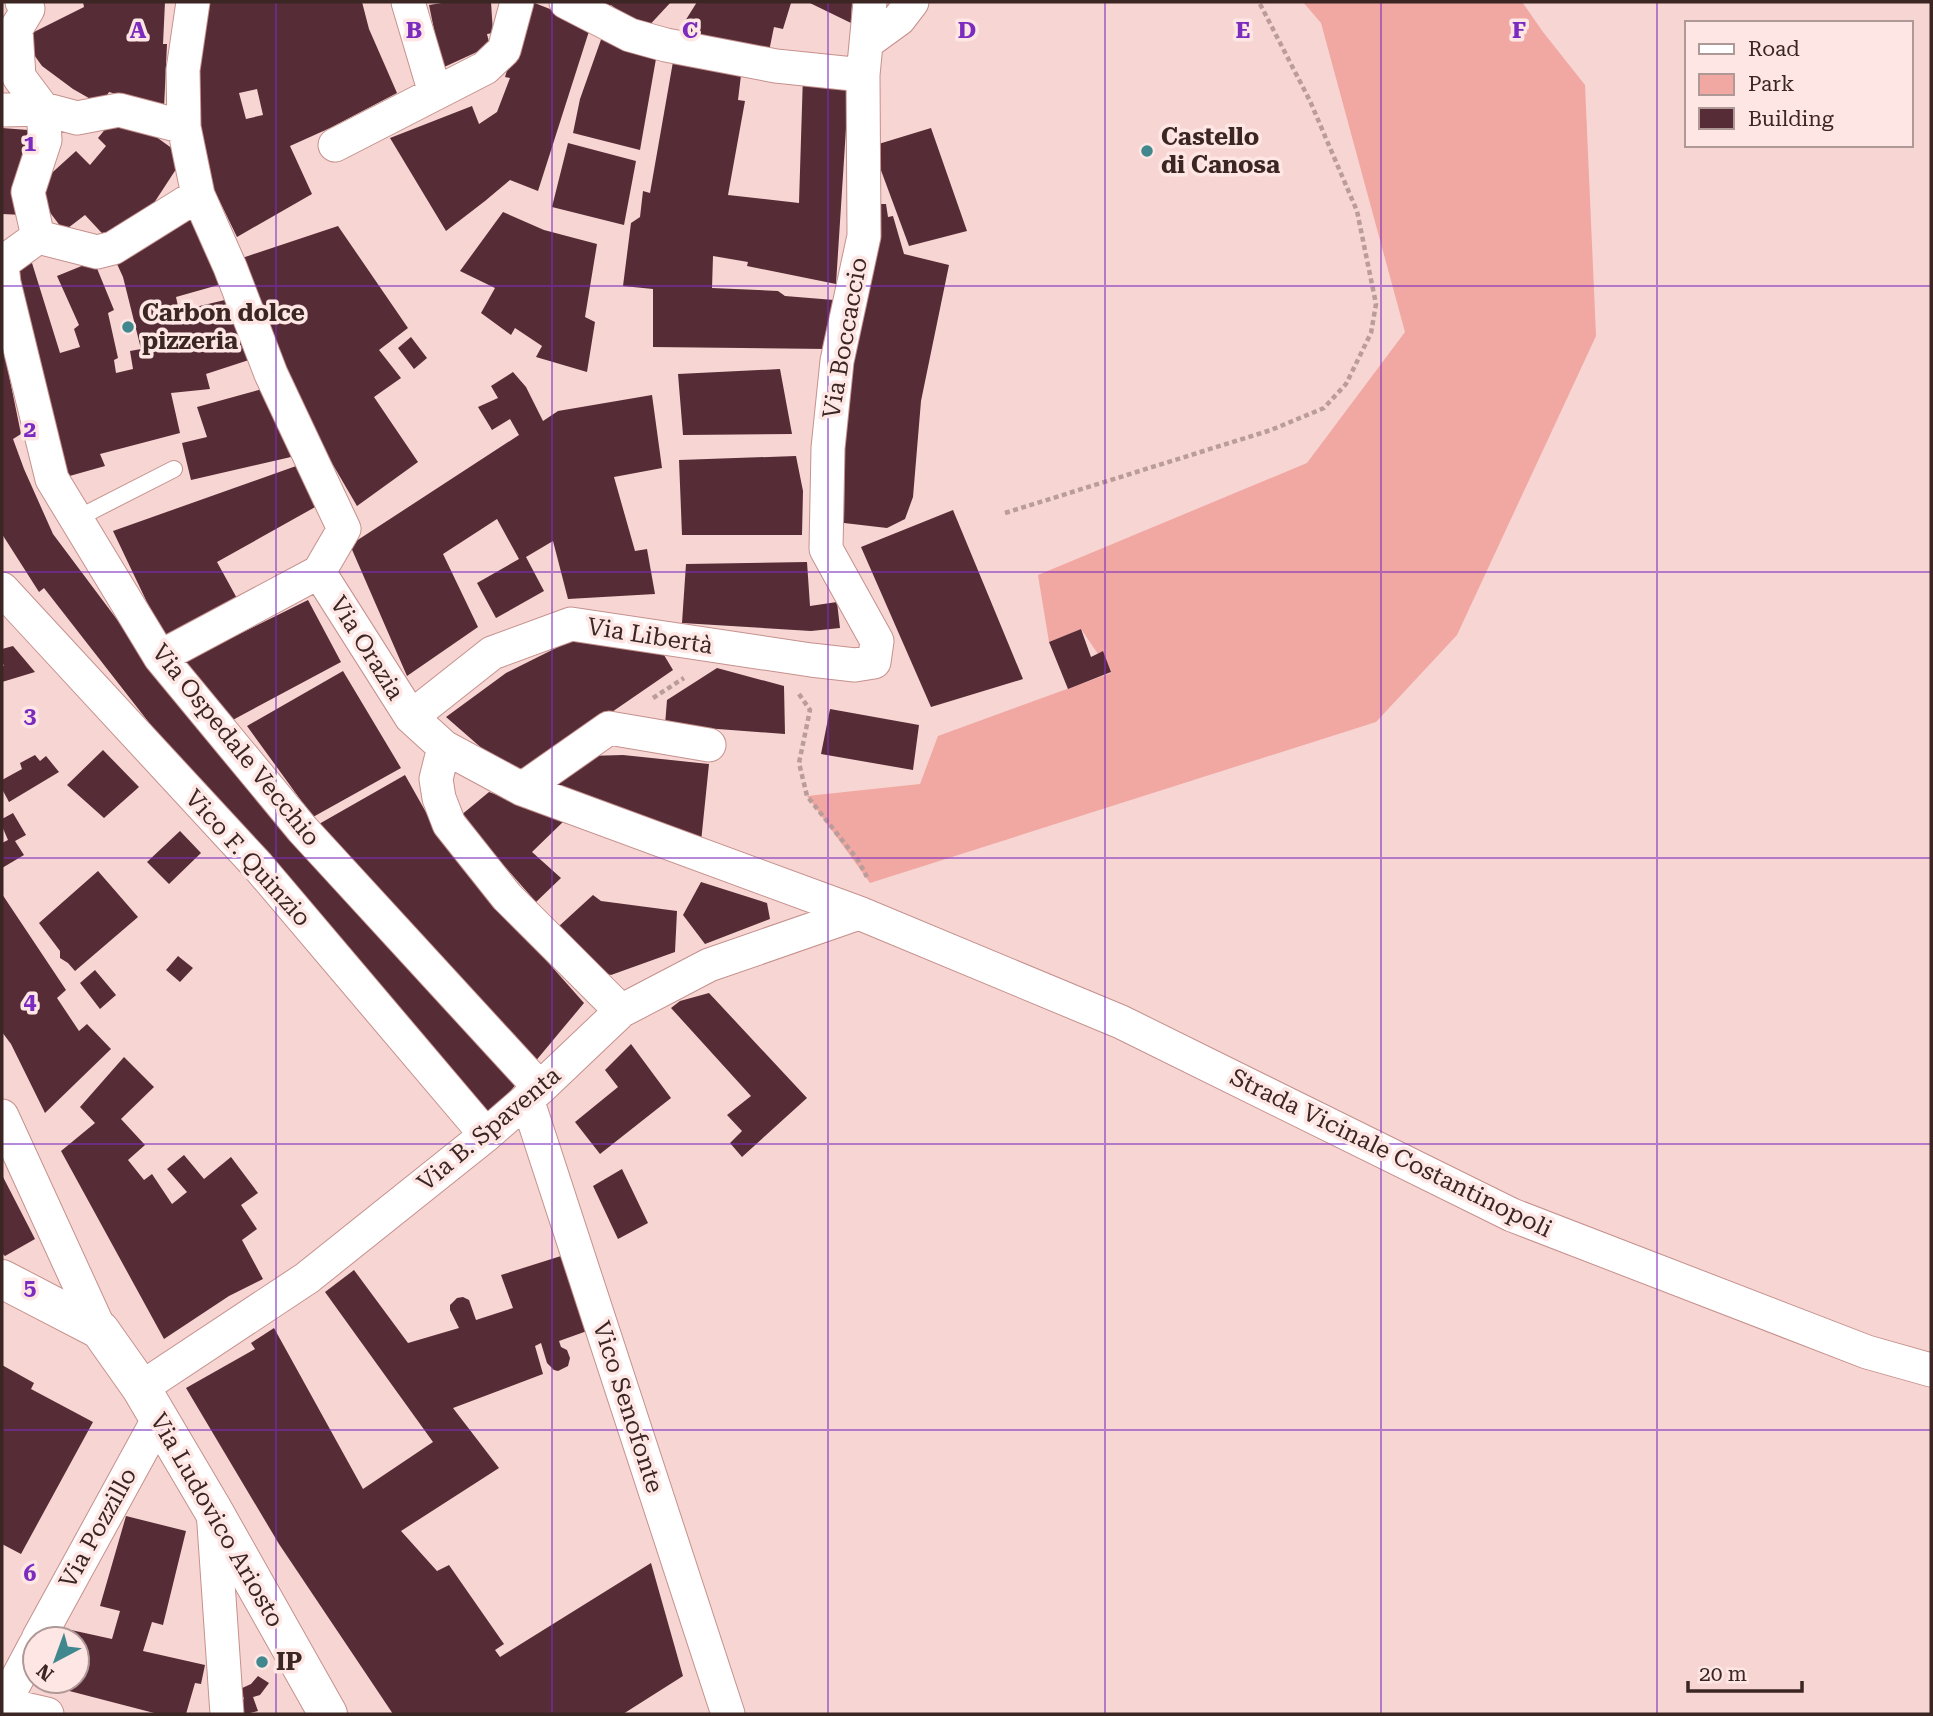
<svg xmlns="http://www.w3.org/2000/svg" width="1933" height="1716" font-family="'Roboto Serif',serif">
<rect width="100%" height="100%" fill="#f7d5d2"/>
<path fill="#f1a7a2" d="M1303,2H1522L1543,32L1585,85L1596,336L1457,635L1376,722L870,883L807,796L920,784L938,736L1111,673L1081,629L1049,642L1038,575L1307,463L1405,332L1321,23Z"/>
<path fill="#562c37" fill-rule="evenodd" d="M83,2H165L163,44H167L164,108L109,92L101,105L73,89L42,66L22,38L84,7Z
M203,2H362L369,29L397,93L330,128L290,146L312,194L237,237L203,167L196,79ZM257,89L263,115L246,119L239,93Z
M448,2H491L493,33L487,34L490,46L442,68L429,5Z
M528,2H532L591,25L538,191L510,180L485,201L446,231L390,138L472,106L479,124L497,112L510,78L505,77Z
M602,2H671L644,31L611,5L606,8Z
M697,2H787L791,3L783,29L774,27L768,56L677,34Z
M808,2H852L851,23L816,6Z
M603,34L657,53L640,150L573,133L580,99Z
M674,56L742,67L738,100L745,101L728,195L799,203L803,75L849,82L836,284L747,266L748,262L713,256L712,288L778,291L785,296L834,300L828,349L653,347V289L623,286L631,223L640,217L643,191L650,193Z
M130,118L184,157L152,206L113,245L85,215L64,231L33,190L76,151L90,165L106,146L98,138L107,127Z
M2,128L28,130L24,215L2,214Z
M931,128L967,231L909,246L872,146Z
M568,143L636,161L624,225L552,207Z
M878,204H886L888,217L893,216L904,254L949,265L921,401L913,497L905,519L887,528L844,523L845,387Z
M195,211L229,282L176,297L179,311L233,298L255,358L206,374L210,389L171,393L180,433L100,454L105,466L66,477L8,271L32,263L60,353L80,347L74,329L79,325L57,276L94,261L114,310L108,313L118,358L114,360L116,373L133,369L130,351L141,349L123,277L112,253Z
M503,212L544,230L597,244L585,317L595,322L587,372L536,357L542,346L515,328L511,335L481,313L495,288L460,271Z
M338,226L408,328L379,350L401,378L374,397L418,462L357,506L266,350L239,259Z
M411,337L427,358L414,369L398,348Z
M2,341L21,434L13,439L24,469L53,534L190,717L517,1083L490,1116L161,738L44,588L39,592L2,534Z
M780,369L792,434L683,435L678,374Z
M513,372L526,387L543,421L558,411L652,395L662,468L614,477L635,551L647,549L655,594L568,599L553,541L526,557L544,591L496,618L477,583L519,559L497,519L443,554L478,627L407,676L350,545L519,435L510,419L492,430L478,407L498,398L491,386Z
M266,388L284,428L291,457L191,480L182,443L207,437L197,407Z
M796,456L803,491L802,535H682L679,460Z
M299,465L317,506L217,562L239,602L165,640L113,531Z
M953,510L1023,679L931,707L861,547Z
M807,562L810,606L837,602L840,628L811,631L682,623L686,564Z
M308,600L341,662L229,722L185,661Z
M1081,629L1091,657L1103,651L1111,672L1068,689L1049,642Z
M574,639L658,645L673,670L516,778L446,717L506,673Z
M13,646L35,672L2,682V666H4L2,661V649Z
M717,668L784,686L785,734L665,725L667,700Z
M343,671L401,768L313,817L247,726Z
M830,709L919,725L913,770L821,754Z
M103,750L139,787L104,818L67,785Z
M35,755L40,761L46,756L59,772L9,802L2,789V780L22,769L20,763Z
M623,755L709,764L701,842L556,790L563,770L588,756Z
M405,775L445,846L584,1003L534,1063L319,824Z
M489,792L566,819L532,852L561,878L536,902L460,816Z
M13,813L26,835L15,841L24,855L2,868V843L8,840L2,826V819Z
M180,831L201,853L169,884L147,862Z
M98,871L138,917L75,971L68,963L60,958V951L39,923Z
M701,882L767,903L770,919L705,944L683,915Z
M2,894L66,990L57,998L79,1031L87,1024L111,1049L45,1113L11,1044L2,1032Z
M593,895L601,901L677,911L675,952L611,975L600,972L558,927Z
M178,956L193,968L180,982L166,970Z
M95,970L116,995L100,1009L80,983Z
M709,993L807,1098L742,1157L730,1143L742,1131L727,1115L751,1096L671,1008L680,1001Z
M631,1044L671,1098L600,1154L575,1122L618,1087L605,1070Z
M124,1057L154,1087L121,1119L145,1145L128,1160L144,1180L152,1174L172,1204L187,1192L167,1169L184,1155L204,1179L231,1157L258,1193L241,1205L257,1229L242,1240L263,1279L229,1296L164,1339L61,1151L95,1123L80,1107Z
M622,1169L648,1223L618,1239L593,1186Z
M2,1175L35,1239L5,1256L2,1253Z
M561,1256L587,1331L559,1341L561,1347L567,1350L570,1358L568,1366L558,1371L554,1370L547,1363L541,1343L535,1346L543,1374L453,1408L499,1468L401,1531L437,1571L449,1565L504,1644L495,1650L500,1657L651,1563L683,1676L623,1714H393L279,1544L186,1388L255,1349L251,1343L274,1328L363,1489L433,1442L325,1292L354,1270L408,1343L459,1328L450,1310V1305L457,1298L463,1297L469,1300L476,1320L513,1308L501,1275Z
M2,1365L34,1383L31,1389L93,1422L21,1554L2,1544Z
M126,1516L186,1531L163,1625L152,1622L143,1651L205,1665L201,1684L195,1683L186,1714H158L54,1687L56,1681H77V1639H68L71,1630L112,1639L120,1611L100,1606Z
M258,1676L269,1683L260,1695L253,1697L258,1711L246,1714H238L234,1702L244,1699L240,1689L251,1684Z"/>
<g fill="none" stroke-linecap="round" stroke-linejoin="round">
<defs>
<path id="lane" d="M76,519L174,469"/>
<path id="street" d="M22,2L28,9L16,29L19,77L43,109L77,118L119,110L184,127
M193,2L183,70L184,127L198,195L230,267L271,374L344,529L319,572L411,717L444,747L522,789L859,913L1121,1022L1512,1215L1867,1352L1931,1370
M408,2L435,93
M566,2L630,35L666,45L776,66L863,75
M866,43L899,19L912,2
M2,110L43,109L45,140L28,192L38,237L2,263
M335,145L485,68L504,50L517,2
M38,237L97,252L113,248L198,195
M2,265L4,283L52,479L160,657L303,830L540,1088
M2,589L258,866L486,1135
M160,657L319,572
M411,717L492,653L571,624L811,660L855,665L874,662L877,641L826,549L828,448L837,361L864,236L863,75L870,2
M444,747L436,779L439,798L449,824L507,897L621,1011
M522,789L609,728L709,745
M527,1099L728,1714
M2,1116L100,1330
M141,1388L307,1278L486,1135L540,1088L621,1011L709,965L859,913
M213,1510L227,1714
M38,1639L159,1418
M3,1704L47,1714
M2,1707L35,1645"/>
<path id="secondary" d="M2,1279L100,1330L141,1388L213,1510L328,1714"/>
</defs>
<use href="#lane" stroke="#c5918d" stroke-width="18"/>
<use href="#street" stroke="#c5918d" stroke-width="35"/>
<use href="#secondary" stroke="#c5918d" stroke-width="40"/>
<path stroke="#ba9d9a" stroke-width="4.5" stroke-dasharray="5 3.5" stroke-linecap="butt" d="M1005,513L1271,430L1324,408L1346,384L1371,333L1376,304L1357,211L1310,101L1259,2
M799,694L810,710L799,763L807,796L858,860L867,877
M653,698L684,678"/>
<use href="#lane" stroke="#fff" stroke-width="16"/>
<use href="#street" stroke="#fff" stroke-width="33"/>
<use href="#secondary" stroke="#fff" stroke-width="38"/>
</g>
<path fill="none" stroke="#7b2cbf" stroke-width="2" stroke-opacity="0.55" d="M276,2V1714M552,2V1714M828,2V1714M1105,2V1714M1381,2V1714M1657,2V1714M2,286H1931M2,572H1931M2,858H1931M2,1144H1931M2,1430H1931"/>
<g fill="#40878e" stroke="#fde6e3" stroke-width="2.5">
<circle cx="1147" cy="151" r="7"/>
<circle cx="128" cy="327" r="7"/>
<circle cx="262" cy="1662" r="7"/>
</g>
<g text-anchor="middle" stroke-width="7" stroke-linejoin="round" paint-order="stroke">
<g font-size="24" font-weight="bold" fill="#3b2624" stroke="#fde6e3" text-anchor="start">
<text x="1161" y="145">Castello<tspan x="1161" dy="28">di Canosa</tspan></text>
<text x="142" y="321">Carbon dolce<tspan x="142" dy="28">pizzeria</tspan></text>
<text x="276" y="1670">IP</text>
</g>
<g font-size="24" fill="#3b2624" stroke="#fde6e3">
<text transform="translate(845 338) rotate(-80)" y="8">Via Boccaccio</text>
<text transform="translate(650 636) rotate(9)" y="8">Via Libertà</text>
<text transform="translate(367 648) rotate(58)" y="8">Via Orazia</text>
<text transform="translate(236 745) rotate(51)" y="8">Via Ospedale Vecchio</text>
<text transform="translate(248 858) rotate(48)" y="8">Vico F. Quinzio</text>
<text transform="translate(489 1129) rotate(-40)" y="8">Via B. Spaventa</text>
<text transform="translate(1391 1153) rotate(26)" y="8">Strada Vicinale Costantinopoli</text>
<text transform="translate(628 1407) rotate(72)" y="8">Vico Senofonte</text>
<text transform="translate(217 1520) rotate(60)" y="8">Via Ludovico Ariosto</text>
<text transform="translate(98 1528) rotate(-61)" y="8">Via Pozzillo</text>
</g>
</g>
<g font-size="23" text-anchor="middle" font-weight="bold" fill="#7b2cbf" stroke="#fde6e3" stroke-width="7" stroke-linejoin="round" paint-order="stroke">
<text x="138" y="38">A</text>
<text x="414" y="38">B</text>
<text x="690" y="38">C</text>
<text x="967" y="38">D</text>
<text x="1243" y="38">E</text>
<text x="1519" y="38">F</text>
<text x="30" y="151">1</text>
<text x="30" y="437">2</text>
<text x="30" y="723">3</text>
<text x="30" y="1009">4</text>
<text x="30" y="1295">5</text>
<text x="30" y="1581">6</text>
</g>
<rect width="1933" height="1716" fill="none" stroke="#3b2624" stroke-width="7"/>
<rect x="1685" y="21" width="228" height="126" fill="#fde6e3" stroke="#af9997" stroke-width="2"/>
<rect x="1699" y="44" width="35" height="10" fill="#ffffff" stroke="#af9997" stroke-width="2"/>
<text x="1748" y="56" font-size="21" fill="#3b2624">Road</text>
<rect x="1699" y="74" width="35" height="21" fill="#f1a7a2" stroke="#af9997" stroke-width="2"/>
<text x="1748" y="91" font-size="21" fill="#3b2624">Park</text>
<rect x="1699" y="108" width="35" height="21" fill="#562c37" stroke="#af9997" stroke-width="2"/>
<text x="1748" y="126" font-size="21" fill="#3b2624">Building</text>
<g transform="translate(56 1660) rotate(221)"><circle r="33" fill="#fde6e3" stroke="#af9997" stroke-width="2"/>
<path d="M0-5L12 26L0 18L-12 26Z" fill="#40878e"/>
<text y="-10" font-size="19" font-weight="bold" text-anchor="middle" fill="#3b2624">N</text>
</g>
<path d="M1688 1681v10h114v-10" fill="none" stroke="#3b2624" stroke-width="3.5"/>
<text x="1699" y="1681" font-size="21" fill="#3b2624" stroke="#fde6e3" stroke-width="5" paint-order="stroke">20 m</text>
</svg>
